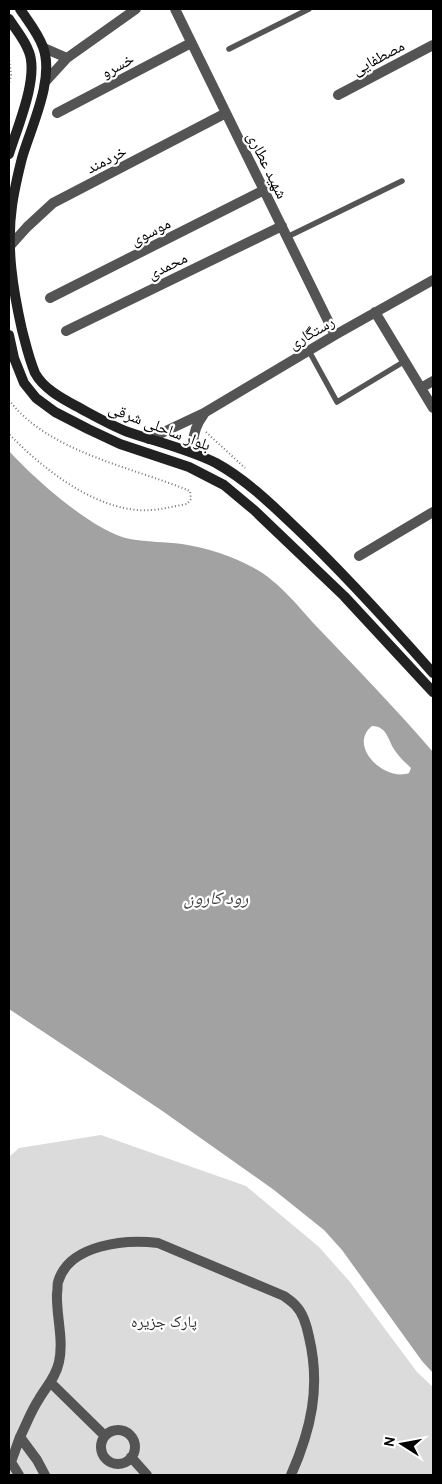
<svg xmlns="http://www.w3.org/2000/svg" width="442" height="1484" font-family="Overpass,'Noto Naskh Arabic',sans-serif">
<rect width="100%" height="100%" fill="#fff"/>
<path fill="#dbdbdb" d="M101,1135L246,1186L319,1247L350,1282L417,1372L433,1387V1475H9V1157L19,1148Z"/>
<path fill="#a2a2a2" fill-rule="evenodd" d="M9,451C34,478 93,532 130,539C147,542 165,542 182,544C208,548 232,556 254,568C280,582 300,609 320,630C358,670 397,710 433,752V1373L422,1361L342,1250L324,1230L274,1190L161,1110L9,1009ZM372,726C388,726 388,742 396,752C400,758 406,763 411,768L409,773C385,782 347,746 372,726Z"/>
<g fill="none" stroke-linecap="round" stroke-linejoin="round">
<path stroke="#767676" stroke-width="2" stroke-dasharray="1 2.5" stroke-linecap="butt" d="M9,57L11,75L9,84
M9,400C48,452 132,467 190,491L191,499L187,504C175,506 164,509 152,510C99,514 44,470 9,434
M206,432L245,468"/>
<path stroke="#545454" stroke-width="5.5" d="M229,49L309,9
M287,237L402,181
M309,351L337,402L405,361"/>
<path stroke="#545454" stroke-width="10" d="M175,9L335,335
M44,48L67,58L46,81
M67,58L136,9
M338,95L433,45
M57,113L191,43
M10,246L27,227L53,203L226,113
M50,298L264,190
M375,312L433,408
M66,331L282,226
M421,388L433,381
M149,439L204,413L335,335L433,280
M194,453C191,438 195,426 204,414
M359,556L433,512
M51,1383L105,1436
M101 1447a17 17 0 1 1 34 0a17 17 0 1 1-34 0Z
M131,1457L147,1475
M19,1475L11,1462L20,1437
M45,1475L37,1460L20,1437C26,1425 31,1411 39,1399C46,1387 56,1377 59,1362C64,1339 56,1316 57,1293C58,1290 57,1285 58,1282C69,1244 126,1239 158,1243L284,1296C288,1299 293,1302 296,1306C304,1314 307,1327 309,1337C321,1387 311,1430 291,1475"/>
<path stroke="#212121" stroke-width="10" d="M20,9C28,21 38,33 43,47C55,79 31,127 22,158C18,174 14,191 12,206C6,248 13,290 22,330C26,345 29,359 35,373C43,388 61,398 76,406C93,415 110,425 128,432C157,442 188,449 216,463C245,479 269,502 292,524C342,571 388,622 433,673
M9,19C16,30 25,40 29,52C39,78 17,128 9,154
M9,335L14,358L24,383L36,398L55,412L88,429L120,444L189,467L224,485L254,510L344,596L433,692"/>
</g>
<g text-anchor="middle" stroke-width="4.5" stroke-linejoin="round" paint-order="stroke">
<g font-size="16" fill="#000" stroke="#fff">
<text transform="translate(378 57) rotate(-28)" y="6">مصطفایی</text>
<text transform="translate(117 65) rotate(-28)" y="6">خسرو</text>
<text transform="translate(106 159) rotate(-27)" y="6">خردمند</text>
<text transform="translate(268 165) rotate(64)" y="6">شهید عطاری</text>
<text transform="translate(150 231) rotate(-27)" y="6">موسوی</text>
<text transform="translate(167 265) rotate(-26)" y="6">محمدی</text>
<text transform="translate(311 332) rotate(-30)" y="6">رستگاری</text>
<text transform="translate(160 426) rotate(21)" y="6">بلوار ساحلی شرقی</text>
</g>
<g font-size="16" fill="#323232" stroke="#fff">
<text x="164" y="1327">پارک جزیره</text>
</g>
<g font-size="18" font-style="italic" fill="#434343" stroke="#fff">
<text x="216" y="904">رود کارون</text>
</g>
</g>
<rect width="442" height="1484" fill="none" stroke="#000000" stroke-width="20"/>
<g transform="translate(402 1444) rotate(281)" stroke="#ffffff" stroke-width="4" paint-order="stroke">
<path d="M0-4L9 19L0 12L-9 19Z" fill="#000000"/>
<text y="-8" font-size="14" font-weight="bold" text-anchor="middle" fill="#000000">N</text>
</g>
</svg>
